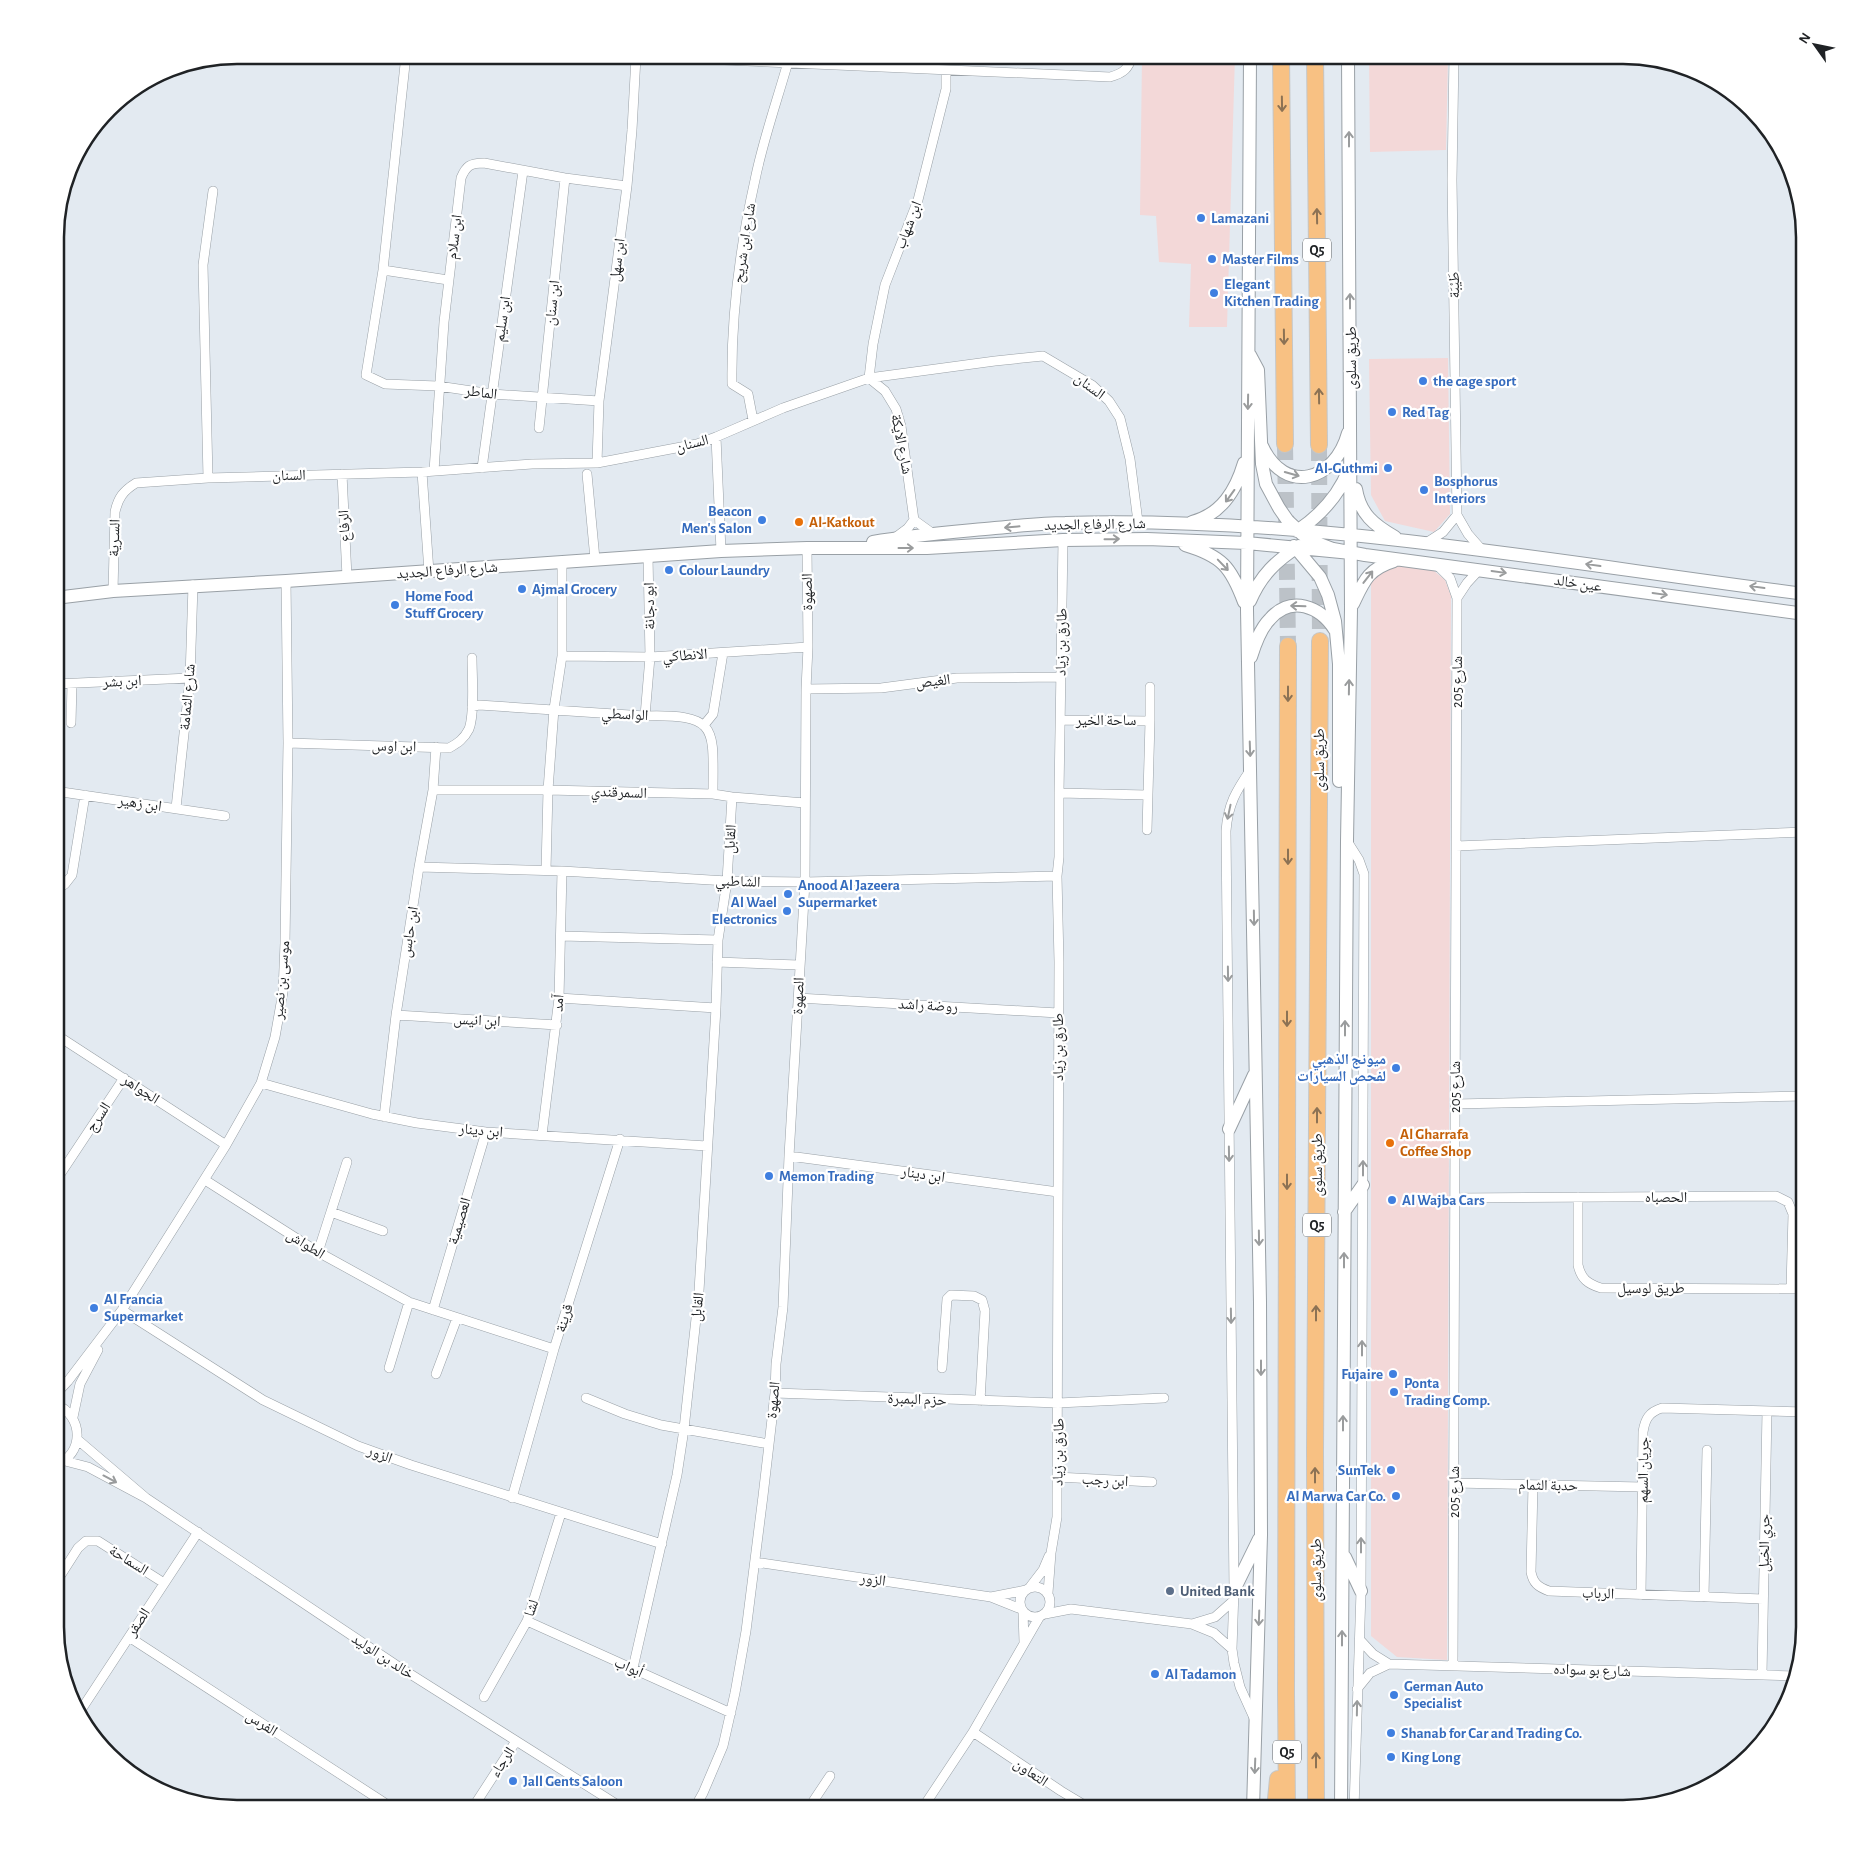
<svg xmlns="http://www.w3.org/2000/svg" width="1860" height="1864" font-family="'Alegreya Sans','Noto Naskh Arabic',sans-serif">
<rect width="100%" height="100%" fill="#e3eaf1"/>
<path fill="#f3d8d8" d="M1142,55H1235L1227,327H1189L1191,264L1159,262L1156,216L1140,215Z
M1369,55H1448L1446,150L1370,152Z
M1448,358L1450,514L1434,532L1385,521L1371,495L1369,359Z
M1397,564L1433,570L1445,580L1451,596L1447,1660L1397,1657L1371,1636V579Z"/>
<g fill="none" stroke-linecap="round" stroke-linejoin="round">
<path stroke="#bcc2c8" stroke-width="16" stroke-dasharray="16 8" stroke-linecap="butt" d="M1285,444L1288,646
M1319,445L1320,641"/>
<defs>
<path id="street" d="M406,55L383,270L366,375L385,384L438,386L492,394L599,401
M611,55L1110,77C1124,73 1128,69 1133,55
M1454,55L1452,180L1457,515L1468,534L1482,550
M383,270L448,280
M869,378L873,344L885,285L918,200L946,89V71
M869,378L885,391L896,409L901,426L914,520L908,528L896,537
M753,420L748,394L732,384C731,316 740,247 755,180C763,140 777,101 788,62
M539,428L565,178
M716,437L721,551
M597,463L599,401L627,186L632,130L636,57
M482,468L523,171
M434,471L444,322L461,178C466,166 470,163 484,163L565,178L627,186
M422,472L429,572
M342,474L347,577
M587,474L595,559
M208,478L203,265L213,191
M914,520L932,533
M1426,543L1443,532L1457,515
M1437,565L1450,578L1457,598L1453,1666
M113,591L115,512C118,498 123,491 136,483L208,478L422,472L532,464L597,463L697,444L716,437L783,408L869,378L995,361L1043,356L1092,385L1109,401L1120,418L1130,459L1138,522
M1457,598L1467,583L1479,570
M562,656L650,657L808,647
M55,684L190,678
M1150,687V721
M806,689L881,688L957,678L1060,677
M472,707L479,705L645,716C720,714 713,728 713,794
M645,716L650,657L648,556
M1061,720L1150,721L1147,830
M71,723L72,684
M704,725L713,714L723,653
M288,743L449,748C458,743 464,739 469,729C475,713 472,676 472,658
M1251,769C1236,791 1228,804 1226,831L1234,1590L1232,1649L1234,1663L1240,1687L1254,1718
M433,790H548L713,794L732,797L805,803
M55,791L225,816
M1059,793L1147,795
M176,808L190,678L193,585
M1347,841L1359,860L1364,874L1361,1591L1354,1809
M1456,846L1805,832
M419,867L562,871L727,881L805,882L1057,876
M546,870L548,790L554,709L562,656V561
M55,891L65,884L72,875L85,795
M561,936L718,940
M717,962L799,965
M559,998L716,1008
M798,998L1058,1013
M396,1015L557,1025
M55,1034L226,1145
M261,1083L372,1114L417,1123L486,1132L707,1146
M1455,1104L1805,1096
M384,1117L396,1015L419,867L433,790L436,747
M542,1135L559,998L562,871
M789,1156L1058,1192
M205,1180L318,1252L409,1302L554,1349
M55,1182L124,1078
M1578,1197V1265C1581,1279 1588,1284 1601,1288L1805,1289
M1455,1198L1776,1196L1788,1202L1793,1214L1791,1288
M331,1212L383,1231
M318,1252L347,1162
M122,1310L263,1400L358,1446L411,1465L662,1544
M433,1310L486,1132
M389,1368L409,1302
M942,1368L947,1299L951,1295L974,1296L982,1300L985,1311L980,1401
M436,1374L457,1318
M775,1393L1058,1403L1164,1398
M55,1395L68,1381L122,1310L226,1145L261,1083L275,1037L283,992L285,943L288,743L286,581
M586,1398L625,1414L661,1425L769,1444
M73,1417L80,1384L98,1350
M65,1461L88,1467L146,1498L78,1440
M55,1465C85,1455 84,1415 55,1404
M1057,1477L1152,1482
M1454,1483L1643,1487
M1533,1485L1531,1572C1533,1583 1538,1587 1549,1591L1763,1599
M146,1498L396,1665L624,1809
M512,1498L554,1349L620,1139
M755,1562L991,1597L1021,1609
M55,1584L78,1548L86,1541H98L164,1583
M1020 1602a15 15 0 1 1 30 0a15 15 0 1 1-30 0Z
M1030,1587L1043,1570L1049,1556
M1048,1593L1051,1553L1057,1517V1494L1059,962L1057,876L1059,857V793L1063,540
M1641,1595L1643,1432C1645,1419 1649,1412 1662,1408L1805,1412
M991,1597L1026,1590
M1704,1597L1707,1450
M1023,1612L1024,1642
M1045,1614L1071,1609L1192,1624L1214,1633L1232,1649
M527,1621L731,1713
M1192,1624L1215,1617L1233,1601
M129,1637L394,1809
M1360,1640L1373,1654L1389,1664L1795,1676
M633,1668L677,1475L684,1429L699,1291L716,1008L718,940L727,881L732,797
M1762,1675L1767,1411
M1357,1689L1370,1673L1389,1664
M484,1697L527,1621L561,1513
M79,1713L198,1532
M973,1732L1061,1791L1091,1809
M472,1809L516,1741
M694,1809L703,1793L723,1746L735,1693L746,1631L763,1496L775,1393L776,1364L783,1307L789,1156L805,882L806,689L808,647L807,548
M808,1809L830,1776
M922,1809L973,1732L1040,1616"/>
<path id="secondary" d="M1250,55L1247,610L1260,1302L1261,1535L1253,1809
M1250,355L1258,370L1262,464L1266,484L1279,508L1288,521L1302,534L1312,541L1333,549L1365,555L1805,614
M1262,446C1285,496 1335,481 1348,433
M1356,489C1360,514 1374,525 1395,537
M1192,522C1222,514 1236,490 1244,463
M1297,531C1321,515 1339,495 1349,469
M873,542C913,535 954,532 995,528C1018,526 1042,523 1065,523C1314,516 1559,563 1805,594
M1185,545C1222,556 1231,567 1244,602
M1294,546L1320,577L1328,595L1335,621L1339,664V781
M55,598L113,591L286,581L721,551L807,548H927L1063,540L1147,539L1247,543L1351,553
M1250,601C1261,575 1276,561 1299,546
M1353,604C1364,581 1368,569 1394,561
M1251,657C1255,644 1260,629 1270,619C1291,595 1320,606 1335,630
M1229,1129L1254,1075
M1344,1212L1363,1185
M1345,1557L1361,1591
M1234,1590L1259,1539
M1341,1809L1347,841L1351,609L1348,55"/>
<path id="highway" d="M1281,55L1285,444
M1315,55L1319,445
M1275,1809L1278,1779
M1287,1809L1286,1694L1288,646
M1316,1809L1315,1450L1320,641"/>
</defs>
<use href="#street" stroke="#99a0a6" stroke-width="10"/>
<use href="#secondary" stroke="#99a0a6" stroke-width="14"/>
<use href="#highway" stroke="#c5c6c6" stroke-width="18"/>
<use href="#street" stroke="#fff" stroke-width="9"/>
<use href="#secondary" stroke="#fff" stroke-width="12"/>
<use href="#highway" stroke="#f8c183" stroke-width="16"/>
</g>
<defs><path id="oneway-shaft" d="M-6 0H5M1.5-3L5.5 0L1.5 3" fill="none" stroke-width="1.6" stroke-linecap="round" stroke-linejoin="round" transform="scale(1.25)"/></defs>
<g stroke="#8c7254">
<use href="#oneway-shaft" transform="translate(1282 104) rotate(89)"/>
<use href="#oneway-shaft" transform="translate(1317 216) rotate(-91)"/>
<use href="#oneway-shaft" transform="translate(1284 337) rotate(89)"/>
<use href="#oneway-shaft" transform="translate(1319 396) rotate(-91)"/>
<use href="#oneway-shaft" transform="translate(1288 694) rotate(90)"/>
<use href="#oneway-shaft" transform="translate(1288 857) rotate(90)"/>
<use href="#oneway-shaft" transform="translate(1287 1019) rotate(90)"/>
<use href="#oneway-shaft" transform="translate(1317 1115) rotate(-90)"/>
<use href="#oneway-shaft" transform="translate(1287 1182) rotate(90)"/>
<use href="#oneway-shaft" transform="translate(1316 1313) rotate(-90)"/>
<use href="#oneway-shaft" transform="translate(1315 1475) rotate(-90)"/>
<use href="#oneway-shaft" transform="translate(1316 1760) rotate(-90)"/>
</g>
<g stroke="#9a9c9d">
<use href="#oneway-shaft" transform="translate(1349 139) rotate(-90)"/>
<use href="#oneway-shaft" transform="translate(1350 301) rotate(-90)"/>
<use href="#oneway-shaft" transform="translate(1248 402) rotate(91)"/>
<use href="#oneway-shaft" transform="translate(1292 474) rotate(16)"/>
<use href="#oneway-shaft" transform="translate(1230 496) rotate(126)"/>
<use href="#oneway-shaft" transform="translate(1012 527) rotate(175)"/>
<use href="#oneway-shaft" transform="translate(1112 539) rotate(-1)"/>
<use href="#oneway-shaft" transform="translate(906 548)"/>
<use href="#oneway-shaft" transform="translate(1223 565) rotate(46)"/>
<use href="#oneway-shaft" transform="translate(1593 565) rotate(-172)"/>
<use href="#oneway-shaft" transform="translate(1499 572) rotate(8)"/>
<use href="#oneway-shaft" transform="translate(1368 577) rotate(-52)"/>
<use href="#oneway-shaft" transform="translate(1757 587) rotate(-172)"/>
<use href="#oneway-shaft" transform="translate(1660 594) rotate(8)"/>
<use href="#oneway-shaft" transform="translate(1298 606) rotate(-178)"/>
<use href="#oneway-shaft" transform="translate(1349 687) rotate(-89)"/>
<use href="#oneway-shaft" transform="translate(1250 749) rotate(88)"/>
<use href="#oneway-shaft" transform="translate(1229 812) rotate(102)"/>
<use href="#oneway-shaft" transform="translate(1254 918) rotate(89)"/>
<use href="#oneway-shaft" transform="translate(1228 974) rotate(89)"/>
<use href="#oneway-shaft" transform="translate(1345 1028) rotate(-90)"/>
<use href="#oneway-shaft" transform="translate(1229 1154) rotate(89)"/>
<use href="#oneway-shaft" transform="translate(1363 1168) rotate(-90)"/>
<use href="#oneway-shaft" transform="translate(1259 1238) rotate(89)"/>
<use href="#oneway-shaft" transform="translate(1344 1260) rotate(-90)"/>
<use href="#oneway-shaft" transform="translate(1231 1316) rotate(89)"/>
<use href="#oneway-shaft" transform="translate(1362 1348) rotate(-90)"/>
<use href="#oneway-shaft" transform="translate(1261 1368) rotate(90)"/>
<use href="#oneway-shaft" transform="translate(1343 1423) rotate(-90)"/>
<use href="#oneway-shaft" transform="translate(110 1479) rotate(28)"/>
<use href="#oneway-shaft" transform="translate(1361 1545) rotate(-90)"/>
<use href="#oneway-shaft" transform="translate(1259 1618) rotate(92)"/>
<use href="#oneway-shaft" transform="translate(1342 1638) rotate(-90)"/>
<use href="#oneway-shaft" transform="translate(1357 1708) rotate(-89)"/>
<use href="#oneway-shaft" transform="translate(1255 1766) rotate(92)"/>
</g>
<g fill="#3f7fe0" stroke="#fff" stroke-width="2">
<circle cx="1201" cy="218" r="5"/>
<circle cx="1212" cy="259" r="5"/>
<circle cx="1214" cy="293" r="5"/>
<circle cx="1423" cy="381" r="5"/>
<circle cx="1392" cy="412" r="5"/>
<circle cx="1388" cy="468" r="5"/>
<circle cx="1424" cy="490" r="5"/>
<circle cx="762" cy="520" r="5"/>
<circle cx="669" cy="570" r="5"/>
<circle cx="522" cy="589" r="5"/>
<circle cx="395" cy="605" r="5"/>
<circle cx="788" cy="894" r="5"/>
<circle cx="787" cy="911" r="5"/>
<circle cx="1396" cy="1068" r="5"/>
<circle cx="769" cy="1176" r="5"/>
<circle cx="1392" cy="1200" r="5"/>
<circle cx="94" cy="1308" r="5"/>
<circle cx="1393" cy="1374" r="5"/>
<circle cx="1394" cy="1392" r="5"/>
<circle cx="1391" cy="1470" r="5"/>
<circle cx="1396" cy="1496" r="5"/>
<circle cx="1155" cy="1674" r="5"/>
<circle cx="1394" cy="1695" r="5"/>
<circle cx="1391" cy="1733" r="5"/>
<circle cx="1391" cy="1757" r="5"/>
<circle cx="513" cy="1781" r="5"/>
</g>
<g fill="#e8710a" stroke="#fff" stroke-width="2">
<circle cx="799" cy="522" r="5"/>
<circle cx="1390" cy="1143" r="5"/>
</g>
<circle fill="#5c6f8a" stroke="#fff" stroke-width="2" cx="1170" cy="1591" r="5"/>
<g text-anchor="middle" stroke-width="4.5" stroke-linejoin="round" paint-order="stroke">
<g fill="#fff" stroke="#626466" stroke-width="1">
<rect x="1303" y="238.5" width="28" height="23" rx="4"/>
<rect x="1303" y="1213.5" width="28" height="23" rx="4"/>
<rect x="1273" y="1740.5" width="28" height="23" rx="4"/>
</g>
<g font-size="14" font-weight="bold" fill="#1f2225">
<text x="1317" y="255">Q5</text>
<text x="1317" y="1230">Q5</text>
<text x="1287" y="1757">Q5</text>
</g>
<g font-size="15" font-weight="bold" fill="#366cbe" stroke="#fff" text-anchor="start">
<text x="1211" y="223">Lamazani</text>
<text x="1222" y="264">Master Films</text>
<text x="1224" y="289">Elegant<tspan x="1224" dy="17">Kitchen Trading</tspan></text>
<text x="1433" y="386">the cage sport</text>
<text x="1402" y="417">Red Tag</text>
<text x="1378" y="473" text-anchor="end">Al-Guthmi</text>
<text x="1434" y="486">Bosphorus<tspan x="1434" dy="17">Interiors</tspan></text>
<text x="752" y="516" text-anchor="end">Beacon<tspan x="752" dy="17">Men's Salon</tspan></text>
<text x="679" y="575">Colour Laundry</text>
<text x="532" y="594">Ajmal Grocery</text>
<text x="405" y="601">Home Food<tspan x="405" dy="17">Stuff Grocery</tspan></text>
<text x="798" y="890">Anood Al Jazeera<tspan x="798" dy="17">Supermarket</tspan></text>
<text x="777" y="907" text-anchor="end">Al Wael<tspan x="777" dy="17">Electronics</tspan></text>
<text x="1386" y="1064" text-anchor="end">ميونج الذهبي<tspan x="1386" dy="17">لفحص السيارات</tspan></text>
<text x="779" y="1181">Memon Trading</text>
<text x="1402" y="1205">Al Wajba Cars</text>
<text x="104" y="1304">Al Francia<tspan x="104" dy="17">Supermarket</tspan></text>
<text x="1383" y="1379" text-anchor="end">Fujaire</text>
<text x="1404" y="1388">Ponta<tspan x="1404" dy="17">Trading Comp.</tspan></text>
<text x="1381" y="1475" text-anchor="end">SunTek</text>
<text x="1386" y="1501" text-anchor="end">Al Marwa Car Co.</text>
<text x="1165" y="1679">Al Tadamon</text>
<text x="1404" y="1691">German Auto<tspan x="1404" dy="17">Specialist</tspan></text>
<text x="1401" y="1738">Shanab for Car and Trading Co.</text>
<text x="1401" y="1762">King Long</text>
<text x="523" y="1786">Jall Gents Saloon</text>
</g>
<g font-size="15" fill="#1f2225" stroke="#fff">
<text transform="translate(908 225) rotate(-69)" y="5">ابن شهاب</text>
<text transform="translate(454 237) rotate(-83)" y="5">ابن سلام</text>
<text transform="translate(744 243) rotate(-81)" y="5">شارع ابن شريح</text>
<text transform="translate(617 260) rotate(-83)" y="5">ابن سهل</text>
<text transform="translate(1454 285) rotate(-91)" y="5">طَيْبَة</text>
<text transform="translate(552 303) rotate(-84)" y="5">ابن سنان</text>
<text transform="translate(502 319) rotate(-82)" y="5">ابن سليم</text>
<text transform="translate(1351 358) rotate(-90)" y="5">طريق سلوى</text>
<text transform="translate(1090 386) rotate(37)" y="5">السنان</text>
<text transform="translate(481 392) rotate(7)" y="5">الماطر</text>
<text transform="translate(692 443) rotate(-14)" y="5">السنان</text>
<text transform="translate(902 444) rotate(79)" y="5">شارع الايكة</text>
<text transform="translate(289 475) rotate(-1)" y="5">السنان</text>
<text transform="translate(1095 524) rotate(-1)" y="5">شارع الرفاع الجديد</text>
<text transform="translate(344 526) rotate(-93)" y="5">الرفاع</text>
<text transform="translate(114 538) rotate(-88)" y="5">السـرية</text>
<text transform="translate(447 570) rotate(-4)" y="5">شارع الرفاع الجديد</text>
<text transform="translate(1578 583) rotate(8)" y="5">عين خالد</text>
<text transform="translate(807 592) rotate(-91)" y="5">الصهوة</text>
<text transform="translate(649 606) rotate(-91)" y="5">ابو دجانة</text>
<text transform="translate(1061 642) rotate(-89)" y="5">طارق بن زياد</text>
<text transform="translate(685 655) rotate(-4)" y="5">الانطاكي</text>
<text transform="translate(122 681) rotate(-3)" y="5">ابن بشر</text>
<text transform="translate(933 681) rotate(-7)" y="5">الغيص</text>
<text transform="translate(1457 682) rotate(-90)" y="5">شارع 205</text>
<text transform="translate(187 697) rotate(-85)" y="5">شارع الثمامة</text>
<text transform="translate(625 714) rotate(3)" y="5">الواسطي</text>
<text x="1106" y="725">ساحة الخير</text>
<text transform="translate(394 746) rotate(1)" y="5">ابن اوس</text>
<text transform="translate(1319 760) rotate(-90)" y="5">طريق سلوى</text>
<text transform="translate(619 792) rotate(2)" y="5">السمرقندي</text>
<text transform="translate(140 803) rotate(8)" y="5">ابن زهير</text>
<text transform="translate(730 839) rotate(-87)" y="5">القابل</text>
<text transform="translate(738 881) rotate(2)" y="5">الشاطبي</text>
<text transform="translate(409 932) rotate(-81)" y="5">ابن حابس</text>
<text transform="translate(281 980) rotate(-85)" y="5">موسى بن نصير</text>
<text transform="translate(798 996) rotate(-88)" y="5">الصهوة</text>
<text transform="translate(558 1003) rotate(-86)" y="5">آمد</text>
<text transform="translate(928 1005) rotate(3)" y="5">روضة راشد</text>
<text transform="translate(477 1020) rotate(3)" y="5">ابن انيس</text>
<text transform="translate(1058 1047) rotate(-90)" y="5">طارق بن زياد</text>
<text transform="translate(1455 1087) rotate(-90)" y="5">شارع 205</text>
<text transform="translate(141 1089) rotate(33)" y="5">الجواهر</text>
<text transform="translate(98 1117) rotate(-57)" y="5">السرج</text>
<text transform="translate(481 1130) rotate(5)" y="5">ابن دينار</text>
<text transform="translate(1317 1165) rotate(-90)" y="5">طريق سلوى</text>
<text transform="translate(923 1174) rotate(8)" y="5">ابن دينار</text>
<text x="1666" y="1202">الحصباه</text>
<text transform="translate(459 1221) rotate(-73)" y="5">العصيمية</text>
<text transform="translate(306 1244) rotate(32)" y="5">الطواش</text>
<text x="1651" y="1293">طريق لوسيل</text>
<text transform="translate(697 1307) rotate(-84)" y="5">القابل</text>
<text transform="translate(564 1318) rotate(-73)" y="5">قرينة</text>
<text transform="translate(917 1399) rotate(2)" y="5">حزم البمبرة</text>
<text transform="translate(773 1400) rotate(-85)" y="5">الصهوة</text>
<text transform="translate(1058 1452) rotate(-89)" y="5">طارق بن زياد</text>
<text transform="translate(380 1454) rotate(21)" y="5">الزور</text>
<text transform="translate(1643 1470) rotate(-89)" y="5">جريان السهم</text>
<text transform="translate(1105 1480) rotate(3)" y="5">ابن رجب</text>
<text transform="translate(1548 1485) rotate(1)" y="5">حدبة الثمام</text>
<text transform="translate(1454 1492) rotate(-90)" y="5">شارع 205</text>
<text transform="translate(1764 1543) rotate(-89)" y="5">جري الخيل</text>
<text transform="translate(129 1560) rotate(32)" y="5">السماحة</text>
<text transform="translate(1316 1570) rotate(-90)" y="5">طريق سلوى</text>
<text transform="translate(873 1579) rotate(8)" y="5">الزور</text>
<text transform="translate(1598 1593) rotate(2)" y="5">الرباب</text>
<text transform="translate(531 1608) rotate(-71)" y="5">لشا</text>
<text transform="translate(138 1622) rotate(-57)" y="5">الصقر</text>
<text transform="translate(383 1656) rotate(33)" y="5">خالد بن الوليد</text>
<text transform="translate(629 1667) rotate(24)" y="5">أبواب</text>
<text transform="translate(1592 1670) rotate(2)" y="5">شارع بو سواده</text>
<text transform="translate(262 1723) rotate(33)" y="5">الفرس</text>
<text transform="translate(502 1762) rotate(-57)" y="5">الرجاء</text>
<text transform="translate(1031 1772) rotate(34)" y="5">التعاون</text>
</g>
<g font-size="15" font-weight="bold" fill="#c56008" stroke="#fff" text-anchor="start">
<text x="809" y="527">Al-Katkout</text>
<text x="1400" y="1139">Al Gharrafa<tspan x="1400" dy="17">Coffee Shop</tspan></text>
</g>
<g font-size="15" font-weight="bold" fill="#4e5e75" stroke="#fff" text-anchor="start">
<text x="1180" y="1596">United Bank</text>
</g>
</g>
<path d="M0 0H1860V1864H0ZM237 64H1623A173 173 0 0 1 1796 237V1627A173 173 0 0 1 1623 1800H237A173 173 0 0 1 64 1627V237A173 173 0 0 1 237 64Z" fill="#fff" fill-rule="evenodd"/>
<path fill="none" stroke="#1f2225" stroke-width="2.5" d="M237 64H1623A173 173 0 0 1 1796 237V1627A173 173 0 0 1 1623 1800H237A173 173 0 0 1 64 1627V237A173 173 0 0 1 237 64Z"/>
<g transform="translate(1815 45) rotate(303)" stroke="#ffffff" stroke-width="4" paint-order="stroke">
<path d="M0-4L9 19L0 12L-9 19Z" fill="#1f2225"/>
<text y="-8" font-size="14" font-weight="bold" text-anchor="middle" fill="#1f2225">N</text>
</g>
</svg>
